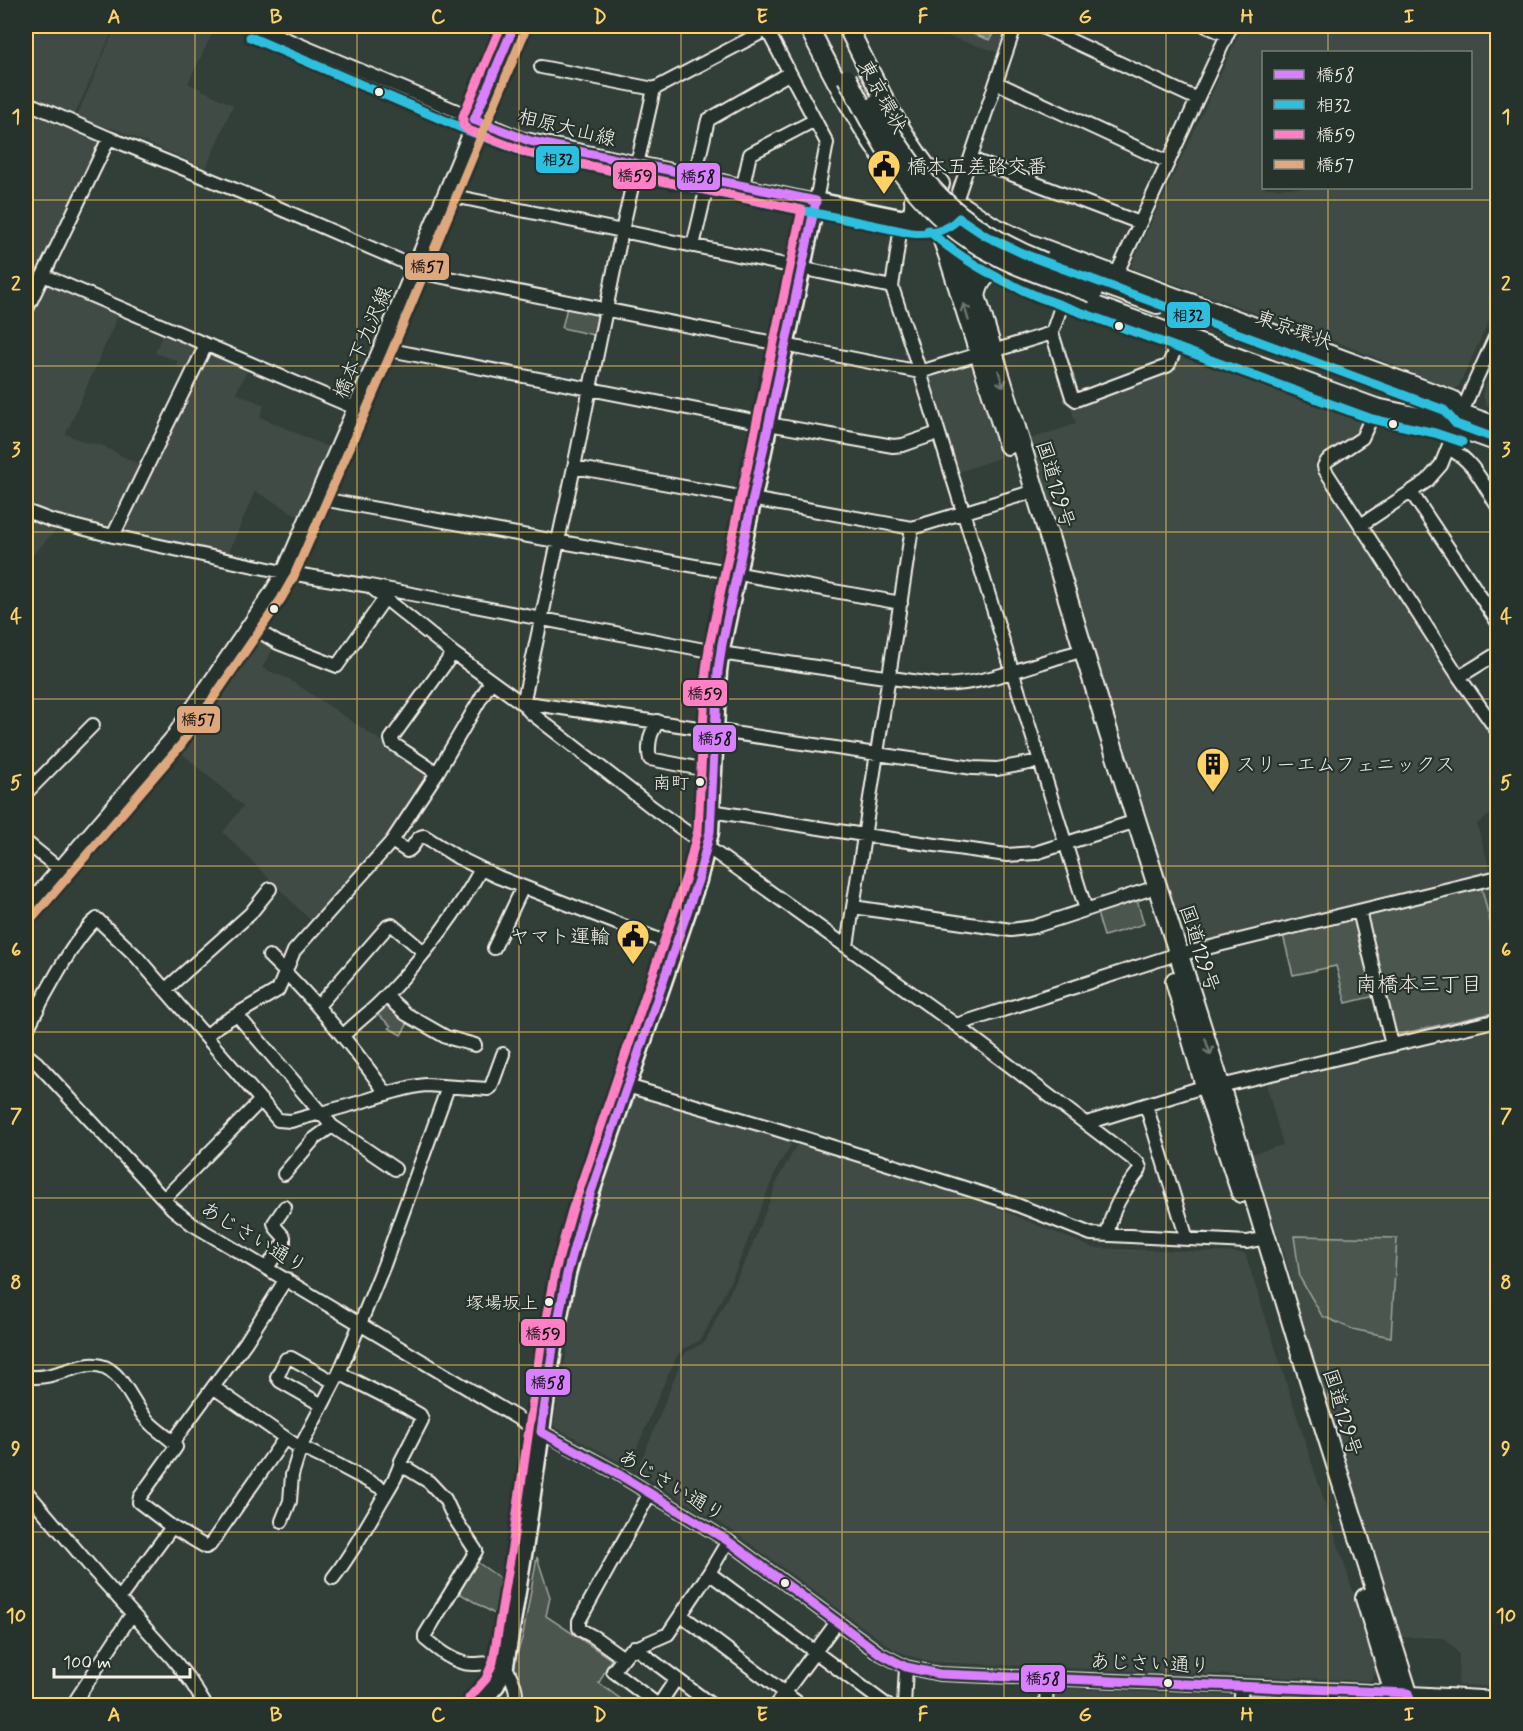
<svg xmlns="http://www.w3.org/2000/svg" width="1523" height="1731" font-family="Mynerve,'Klee One',sans-serif">
<rect width="100%" height="100%" fill="#323e38"/>
<filter id="ink" filterUnits="userSpaceOnUse"><feTurbulence type="fractalNoise" baseFrequency=".0167" numOctaves="2"/><feDisplacementMap in="SourceGraphic" scale="12" xChannelSelector="R" yChannelSelector="G"/><feConvolveMatrix kernelMatrix="1 2 1 2 8 2 1 2 1" color-interpolation-filters="sRGB"/></filter>
<g filter="url(#ink)">
<path fill="#404b44" fill-rule="evenodd" d="M26,26H115L69,127L101,141L26,295Z
M116,26H216L188,83L233,105L206,168L115,129L105,127L77,116Z
M915,26H1006L998,52Z
M1243,26H1482L1497,33V303L1459,386L1456,388L1452,389L1342,344L1132,268L1131,266ZM1264,52H1470V188H1264Z
M46,280L120,311L66,434L85,442L101,445L147,469L194,374L176,366L178,361L155,353L164,330L249,367L236,393L264,405L260,417L330,448L300,517L255,491L228,554L68,519L26,505V322Z
M1180,347L1367,413L1358,435L1314,462L1497,744V810L1477,824L1491,873L1187,947L1030,439L1076,424L1071,408L1172,369Z
M1497,358V409L1486,405L1482,394Z
M969,361L1001,457L956,473L927,374Z
M26,518L57,529L26,562Z
M254,634L274,647L262,668L289,679L432,775L390,840L313,923L223,832L243,806L172,745L200,708L249,636Z
M1497,882V946L1482,885Z
M1497,1029V1687L1458,1685L1459,1654L1445,1638L1400,1637L1308,1341L1285,1256L1251,1154L1283,1145L1266,1084Z
M631,1094L755,1130L790,1141L791,1145L776,1170L735,1272L704,1334L699,1341L683,1349L677,1356L663,1386L629,1467L555,1427L554,1424L560,1381L566,1357L575,1269L592,1206Z
M798,1143L987,1204L1093,1248L1245,1253L1378,1670L1370,1681L933,1662L913,1657L895,1650L882,1641L733,1531L636,1471L650,1440L681,1361L686,1352L705,1342L747,1258L780,1175Z
M1053,1688L1233,1696V1705H1053Z"/>
<path fill="#4c564f" stroke="#a0a49c" stroke-width="1.5" d="M567,307L598,313L594,335L562,328Z
M1481,885L1497,950V1012L1396,1035L1366,914Z
M1137,900L1144,924L1104,936L1097,913Z
M1356,917L1375,996L1346,1003L1336,966L1293,975L1283,935Z
M384,1003H389L410,1020L401,1035L389,1028L391,1026L375,1012Z
M1294,1236L1397,1238L1391,1337L1352,1329L1322,1316L1300,1278Z
M537,1557L550,1597L546,1616L611,1659L599,1683L629,1705L575,1706L572,1703L564,1705H530L521,1701L513,1667L523,1635Z
M477,1562L504,1581L498,1616L459,1593Z"/>
<path fill="#727972" stroke="#a6a9a1" stroke-width="1.5" d="M964,26H996L990,40L962,30Z"/>
<g fill="none" stroke-linecap="round" stroke-linejoin="round">
<defs>
<path id="minor" d="M255,26L521,138L816,201L827,143L765,26
M774,26L654,89L622,231L574,467L523,704H534L973,768L997,769L1040,761
M1040,26L1197,99
M1206,26L1227,35
M541,67L654,89
M997,83L1168,162
M26,102L109,138L26,311
M109,138L260,200L415,267
M971,159L1140,223
M695,175L708,120L790,73
M743,186L750,154L815,120
M444,194L892,287
M956,201L1015,26
M902,219L892,287L920,372L1086,910
M693,246L709,178
M413,271L920,372L979,354
M43,275L355,408
M1116,275L1231,26
M1052,333L1072,397L1076,400L1167,366L1169,364L1180,337
M380,348L774,425L893,446L903,445L938,433
M993,351L1052,333L1065,295
M1376,408L1362,438L1327,461L1324,466L1325,470L1459,677L1498,732
M1449,449C1473,459 1484,486 1498,507
M574,467L912,528L1025,494
M1411,492L1498,623
M316,498L901,603
M26,511L50,520L113,536L283,572L370,586L720,653L940,685C986,685 1031,664 1074,653
M1361,525L1427,481L1441,465L1472,388L1498,331
M113,536L206,345
M371,587L453,653L523,704L530,712L653,808L956,1025L1138,1163L1140,1168L1139,1171C1124,1190 1110,1211 1108,1235
M249,625L278,643L337,666L385,598
M1459,677L1498,653
M657,721C656,727 653,729 651,735C649,741 648,753 650,759L712,771
M437,773L392,743L391,739L453,653
M26,793L93,725
M711,811L864,835L1007,855L1035,853L1127,824
M392,841L407,851C415,848 415,837 424,836L457,857L498,877L675,946
M26,842L58,868
M26,907L172,737L271,592L283,572L380,348L514,26
M853,907L1011,930L1033,927L1147,890
M1359,911L1392,1045
M847,946L912,528
M494,948L523,887
M1178,955L1498,877
M269,956C313,998 351,1044 386,1093
M165,990L250,914L270,889
M386,996L406,1014L446,1037L475,1045
M318,1006L388,926L392,925L424,952
M238,1016L332,1126L395,1169
M956,1025L1168,957
M26,1032C39,1005 75,935 97,919L136,956L278,1120L291,1121C316,1114 342,1108 367,1100C387,1094 405,1087 426,1085L488,1089L491,1087L503,1054
M206,1036L219,1025L278,990L294,951L392,841L437,773L491,681
M343,1036C357,1021 374,1010 387,995C423,957 456,915 481,869
M26,1054L37,1063L172,1208L192,1224L529,1425L615,1472L728,1541L879,1653L906,1667L939,1674L1394,1692L1498,1698
M627,1086L769,1127L917,1173L1012,1203L1091,1234L1247,1242L1266,1238
M1146,1105L1187,1239
M1087,1123L1206,1086L1229,1084L1498,1020
M284,1174L314,1139L332,1126
M164,1199L261,1100
M267,1268L284,1242V1237L276,1228L274,1223L285,1207
M26,1376C47,1381 69,1367 90,1365C121,1362 130,1402 148,1421C155,1429 165,1435 173,1442L246,1342L286,1279
M213,1387L294,1444L340,1466L387,1491
M322,1405L280,1381L277,1377L286,1359L291,1358L334,1382
M173,1442L176,1447L140,1497L139,1502L172,1527L206,1547L210,1545L285,1438
M400,1468L408,1469L429,1482L445,1499L453,1516L476,1551L425,1635V1639C438,1650 455,1664 472,1664C484,1664 494,1661 505,1665C511,1678 521,1692 513,1706
M26,1491L96,1573L173,1659L191,1682L206,1706
M282,1521L290,1501L292,1475L301,1446L339,1373L360,1324L384,1265L448,1087
M709,1573L888,1706
M333,1578C350,1556 364,1531 378,1507C386,1492 398,1477 401,1461L422,1420L420,1415L408,1408L339,1373
M119,1599L172,1527
M681,1615L802,1706
M634,1647L713,1706
M622,1657L594,1637L581,1630L579,1628V1621L650,1493
M1328,1690L1333,1706
M658,1705L613,1671L629,1651L668,1634L709,1573L728,1541
M72,1706L132,1614
M658,1706L676,1679
M775,1706L837,1622
M904,1706L906,1667
M1046,1706L1047,1678
M1240,1706L1242,1686"/>
<path id="major" d="M478,1706L496,1685L505,1665L525,1543L553,1347L567,1274L583,1215L698,880L710,832L718,671L722,644L816,201L920,222L936,221L946,215"/>
<path id="highway" d="M808,26C831,71 853,115 882,156
M847,26C874,79 900,138 940,184
M964,207L992,226L1028,243L1452,400L1462,414
M902,219C913,218 915,209 914,199
M936,221L948,255L1008,445
M957,221L960,243L1108,731L1217,1075L1303,1360L1412,1706
M1002,267L1065,295L1376,408L1438,421
M1097,282L1157,304
M976,297C979,278 989,268 1009,271
M1451,410L1498,427
M1426,416L1498,442
M1175,981L1203,1079L1241,1193
M1365,1598L1398,1706"/>
</defs>
<use href="#minor" stroke="#f4f1e8" stroke-width="16"/>
<use href="#major" stroke="#f4f1e8" stroke-width="21"/>
<use href="#highway" stroke="#f4f1e8" stroke-width="22"/>
<use href="#minor" stroke="#26332d" stroke-width="12"/>
<use href="#major" stroke="#26332d" stroke-width="16"/>
<use href="#highway" stroke="#26332d" stroke-width="18"/>
<defs>
<path id="highway-bridge" d="M847,78C886,153 919,217 998,256C1028,272 1061,281 1093,293
M875,105C918,185 959,228 1044,262"/>
</defs>
<use href="#highway-bridge" stroke="#f4f1e8" stroke-width="22" stroke-linecap="butt"/>
<use href="#highway-bridge" stroke="#26332d" stroke-width="18"/>
<defs>
<path id="bus-1" d="M514,26L474,120L530,141L816,201L722,644L718,671L710,832L698,880L583,1215L567,1274L553,1347L541,1432L615,1472L728,1541L879,1653L906,1667L939,1674L1408,1693L1412,1706"/>
<path id="bus-2" d="M250,37L469,131L527,153L911,233C930,235 946,232 959,218L986,236L1024,254L1444,410L1456,424L1494,438
M928,230C961,260 998,280 1039,297L1372,419L1435,433L1462,442"/>
<path id="bus-3" d="M469,1698L486,1679L493,1662L513,1541L541,1345L555,1271L572,1211L686,877L698,830L706,670L710,642L802,210L528,153L468,130L463,125V116L501,26"/>
<path id="bus-4" d="M35,915L181,745L281,599L293,578L391,353L525,31"/>
</defs>
<use href="#bus-1" stroke="#26332d" stroke-width="14"/>
<use href="#bus-2" stroke="#26332d" stroke-width="14"/>
<use href="#bus-3" stroke="#26332d" stroke-width="14"/>
<use href="#bus-4" stroke="#26332d" stroke-width="14"/>
<use href="#bus-1" stroke="#d880ff" stroke-width="9"/>
<use href="#bus-2" stroke="#2dbfdf" stroke-width="9"/>
<use href="#bus-3" stroke="#ff80c5" stroke-width="9"/>
<use href="#bus-4" stroke="#dfa77e" stroke-width="9"/>
</g>
<defs><path id="oneway-shaft" d="M-6 0H5M1.5-3L5.5 0L1.5 3" fill="none" stroke-width="1.6" stroke-linecap="round" stroke-linejoin="round" transform="scale(1.5)"/></defs>
<g stroke="#6e766e">
<use href="#oneway-shaft" transform="translate(966 312) rotate(-107)"/>
<use href="#oneway-shaft" transform="translate(1001 379) rotate(73)"/>
<use href="#oneway-shaft" transform="translate(1208 1047) rotate(72)"/>
</g>
</g>
<path fill="none" stroke="#ffd166" stroke-width="1.5" stroke-opacity="0.55" d="M195,26V1706M357,26V1706M519,26V1706M681,26V1706M842,26V1706M1004,26V1706M1166,26V1706M1328,26V52M1328,188V1706M26,200H1498M26,366H1498M26,532H1498M26,699H1498M26,866H1498M26,1032H1498M26,1198H1498M26,1365H1498M26,1532H1498"/>
<defs>
<symbol id="civic-pin" viewBox="-11 -11 22 30"><path d="M0 17L-7.5 6A9.5 9.5 0 1 1 7.5 6Z" fill="#ffd166" stroke="#26332d"/><path d="M-.6-6.5H3V-4.5H.6V-3L4-1V1h2V6H-6V1h2V-1L-.6-3ZM-1.2 2.5V6h2.4V2.5Z" fill="#111"/></symbol>
<symbol id="building-pin" viewBox="-11 -11 22 30"><path d="M0 17L-7.5 6A9.5 9.5 0 1 1 7.5 6Z" fill="#ffd166" stroke="#26332d"/><path d="M-4-6H4V6H1V3H-1V6H-4ZM-2.5-4.3h1.7v1.8h-1.7ZM.8-4.3h1.7v1.8H.8ZM-2.5-1h1.7V.8h-1.7ZM.8-1h1.7V.8H.8Z" fill="#111"/></symbol>
</defs>
<g fill-rule="evenodd">
<use href="#civic-pin" x="865" y="147" width="38" height="52"/>
<use href="#building-pin" x="1194" y="745" width="38" height="52"/>
<use href="#civic-pin" x="614" y="917" width="38" height="52"/>
</g>
<g fill="#f4f1e8" stroke="#26332d" stroke-width="2">
<circle cx="379" cy="92" r="5"/>
<circle cx="1119" cy="326" r="5"/>
<circle cx="1393" cy="424" r="5"/>
<circle cx="274" cy="609" r="5"/>
<circle cx="700" cy="782" r="5"/>
<circle cx="549" cy="1302" r="5"/>
<circle cx="785" cy="1583" r="5"/>
<circle cx="1168" cy="1683" r="5"/>
</g>
<g text-anchor="middle" stroke-width="4.5" stroke-linejoin="round" paint-order="stroke">
<g font-size="18" fill="#f4f1e8" stroke="#26332d" text-anchor="end">
<text x="689" y="789">南町</text>
<text x="538" y="1309">塚場坂上</text>
</g>
<g font-size="20" fill="#f4f1e8" stroke="#26332d">
<text transform="translate(883 96) rotate(62)" y="7">東京環状</text>
<text transform="translate(567 127) rotate(14)" y="7">相原大山線</text>
<text transform="translate(1294 329) rotate(20)" y="7">東京環状</text>
<text transform="translate(362 342) rotate(-67)" y="7">橋本下九沢線</text>
<text transform="translate(1056 484) rotate(73)" y="7">国道129号</text>
<text transform="translate(1200 948) rotate(72)" y="7">国道129号</text>
<text transform="translate(254 1237) rotate(31)" y="7">あじさい通り</text>
<text transform="translate(1343 1412) rotate(73)" y="7">国道129号</text>
<text transform="translate(672 1485) rotate(31)" y="7">あじさい通り</text>
<text transform="translate(1150 1663) rotate(2)" y="7">あじさい通り</text>
</g>
<g font-size="20" fill="#f4f1e8" stroke="#26332d" text-anchor="start">
<text x="907" y="173">橋本五差路交番</text>
<text x="1236" y="771">スリーエムフェニックス</text>
<text x="610" y="943" text-anchor="end">ヤマト運輸</text>
</g>
<g font-size="21" fill="#f4f1e8" stroke="#26332d">
<text x="1419" y="991">南橋本三丁目</text>
</g>
</g>
<g stroke="#26332d" stroke-width="2">
<rect x="535" y="145" width="45" height="29" rx="6" fill="#2dbfdf"/>
<rect x="612" y="161" width="45" height="29" rx="6" fill="#ff80c5"/>
<rect x="676" y="162" width="45" height="29" rx="6" fill="#d880ff"/>
<rect x="404" y="252" width="46" height="29" rx="6" fill="#dfa77e"/>
<rect x="1166" y="301" width="45" height="28" rx="6" fill="#2dbfdf"/>
<rect x="682" y="679" width="46" height="28" rx="6" fill="#ff80c5"/>
<rect x="176" y="705" width="45" height="29" rx="6" fill="#dfa77e"/>
<rect x="692" y="724" width="45" height="29" rx="6" fill="#d880ff"/>
<rect x="520" y="1318" width="46" height="29" rx="6" fill="#ff80c5"/>
<rect x="525" y="1368" width="46" height="28" rx="6" fill="#d880ff"/>
<rect x="1020" y="1664" width="46" height="29" rx="6" fill="#d880ff"/>
</g>
<g font-size="16" text-anchor="middle" font-weight="bold" fill="#111">
<text x="558" y="165">相32</text>
<text x="635" y="181">橋59</text>
<text x="698" y="182">橋58</text>
<text x="427" y="272">橋57</text>
<text x="1188" y="321">相32</text>
<text x="705" y="699">橋59</text>
<text x="198" y="725">橋57</text>
<text x="715" y="744">橋58</text>
<text x="543" y="1339">橋59</text>
<text x="548" y="1388">橋58</text>
<text x="1043" y="1684">橋58</text>
</g>
<rect width="1523" height="1731" fill="none" stroke="#26332d" stroke-width="66"/>
<rect x="1262" y="51" width="210" height="138" fill="#26332d" stroke="#787f78" stroke-width="1.5"/>
<rect x="1274" y="70" width="30" height="9" fill="#d880ff" stroke="#787f78" stroke-width="1.5"/>
<text x="1316" y="81" font-size="18" fill="#f4f1e8">橋58</text>
<rect x="1274" y="100" width="30" height="9" fill="#2dbfdf" stroke="#787f78" stroke-width="1.5"/>
<text x="1316" y="111" font-size="18" fill="#f4f1e8">相32</text>
<rect x="1274" y="130" width="30" height="9" fill="#ff80c5" stroke="#787f78" stroke-width="1.5"/>
<text x="1316" y="141" font-size="18" fill="#f4f1e8">橋59</text>
<rect x="1274" y="160" width="30" height="9" fill="#dfa77e" stroke="#787f78" stroke-width="1.5"/>
<text x="1316" y="171" font-size="18" fill="#f4f1e8">橋57</text>
<path d="M54 1668v9h136v-9" fill="none" stroke="#f4f1e8" stroke-width="3"/>
<text x="63" y="1668" font-size="18" fill="#f4f1e8" stroke="#26332d" stroke-width="4.5" paint-order="stroke">100 m</text>
<rect x="33" y="33" width="1457" height="1665" fill="none" stroke="#ffd166" stroke-width="2"/>
<g font-size="20" text-anchor="middle" font-weight="bold" fill="#ffd166">
<text x="114" y="23">A</text>
<text x="276" y="23">B</text>
<text x="438" y="23">C</text>
<text x="600" y="23">D</text>
<text x="762" y="23">E</text>
<text x="923" y="23">F</text>
<text x="1085" y="23">G</text>
<text x="1247" y="23">H</text>
<text x="1409" y="23">I</text>
<text x="16" y="123">1</text>
<text x="1506" y="123">1</text>
<text x="16" y="290">2</text>
<text x="1506" y="290">2</text>
<text x="16" y="456">3</text>
<text x="1506" y="456">3</text>
<text x="16" y="623">4</text>
<text x="1506" y="623">4</text>
<text x="16" y="789">5</text>
<text x="1506" y="789">5</text>
<text x="16" y="956">6</text>
<text x="1506" y="956">6</text>
<text x="16" y="1122">7</text>
<text x="1506" y="1122">7</text>
<text x="16" y="1289">8</text>
<text x="1506" y="1289">8</text>
<text x="16" y="1455">9</text>
<text x="1506" y="1455">9</text>
<text x="16" y="1622">10</text>
<text x="1506" y="1622">10</text>
<text x="114" y="1721">A</text>
<text x="276" y="1721">B</text>
<text x="438" y="1721">C</text>
<text x="600" y="1721">D</text>
<text x="762" y="1721">E</text>
<text x="923" y="1721">F</text>
<text x="1085" y="1721">G</text>
<text x="1247" y="1721">H</text>
<text x="1409" y="1721">I</text>
</g>
</svg>
